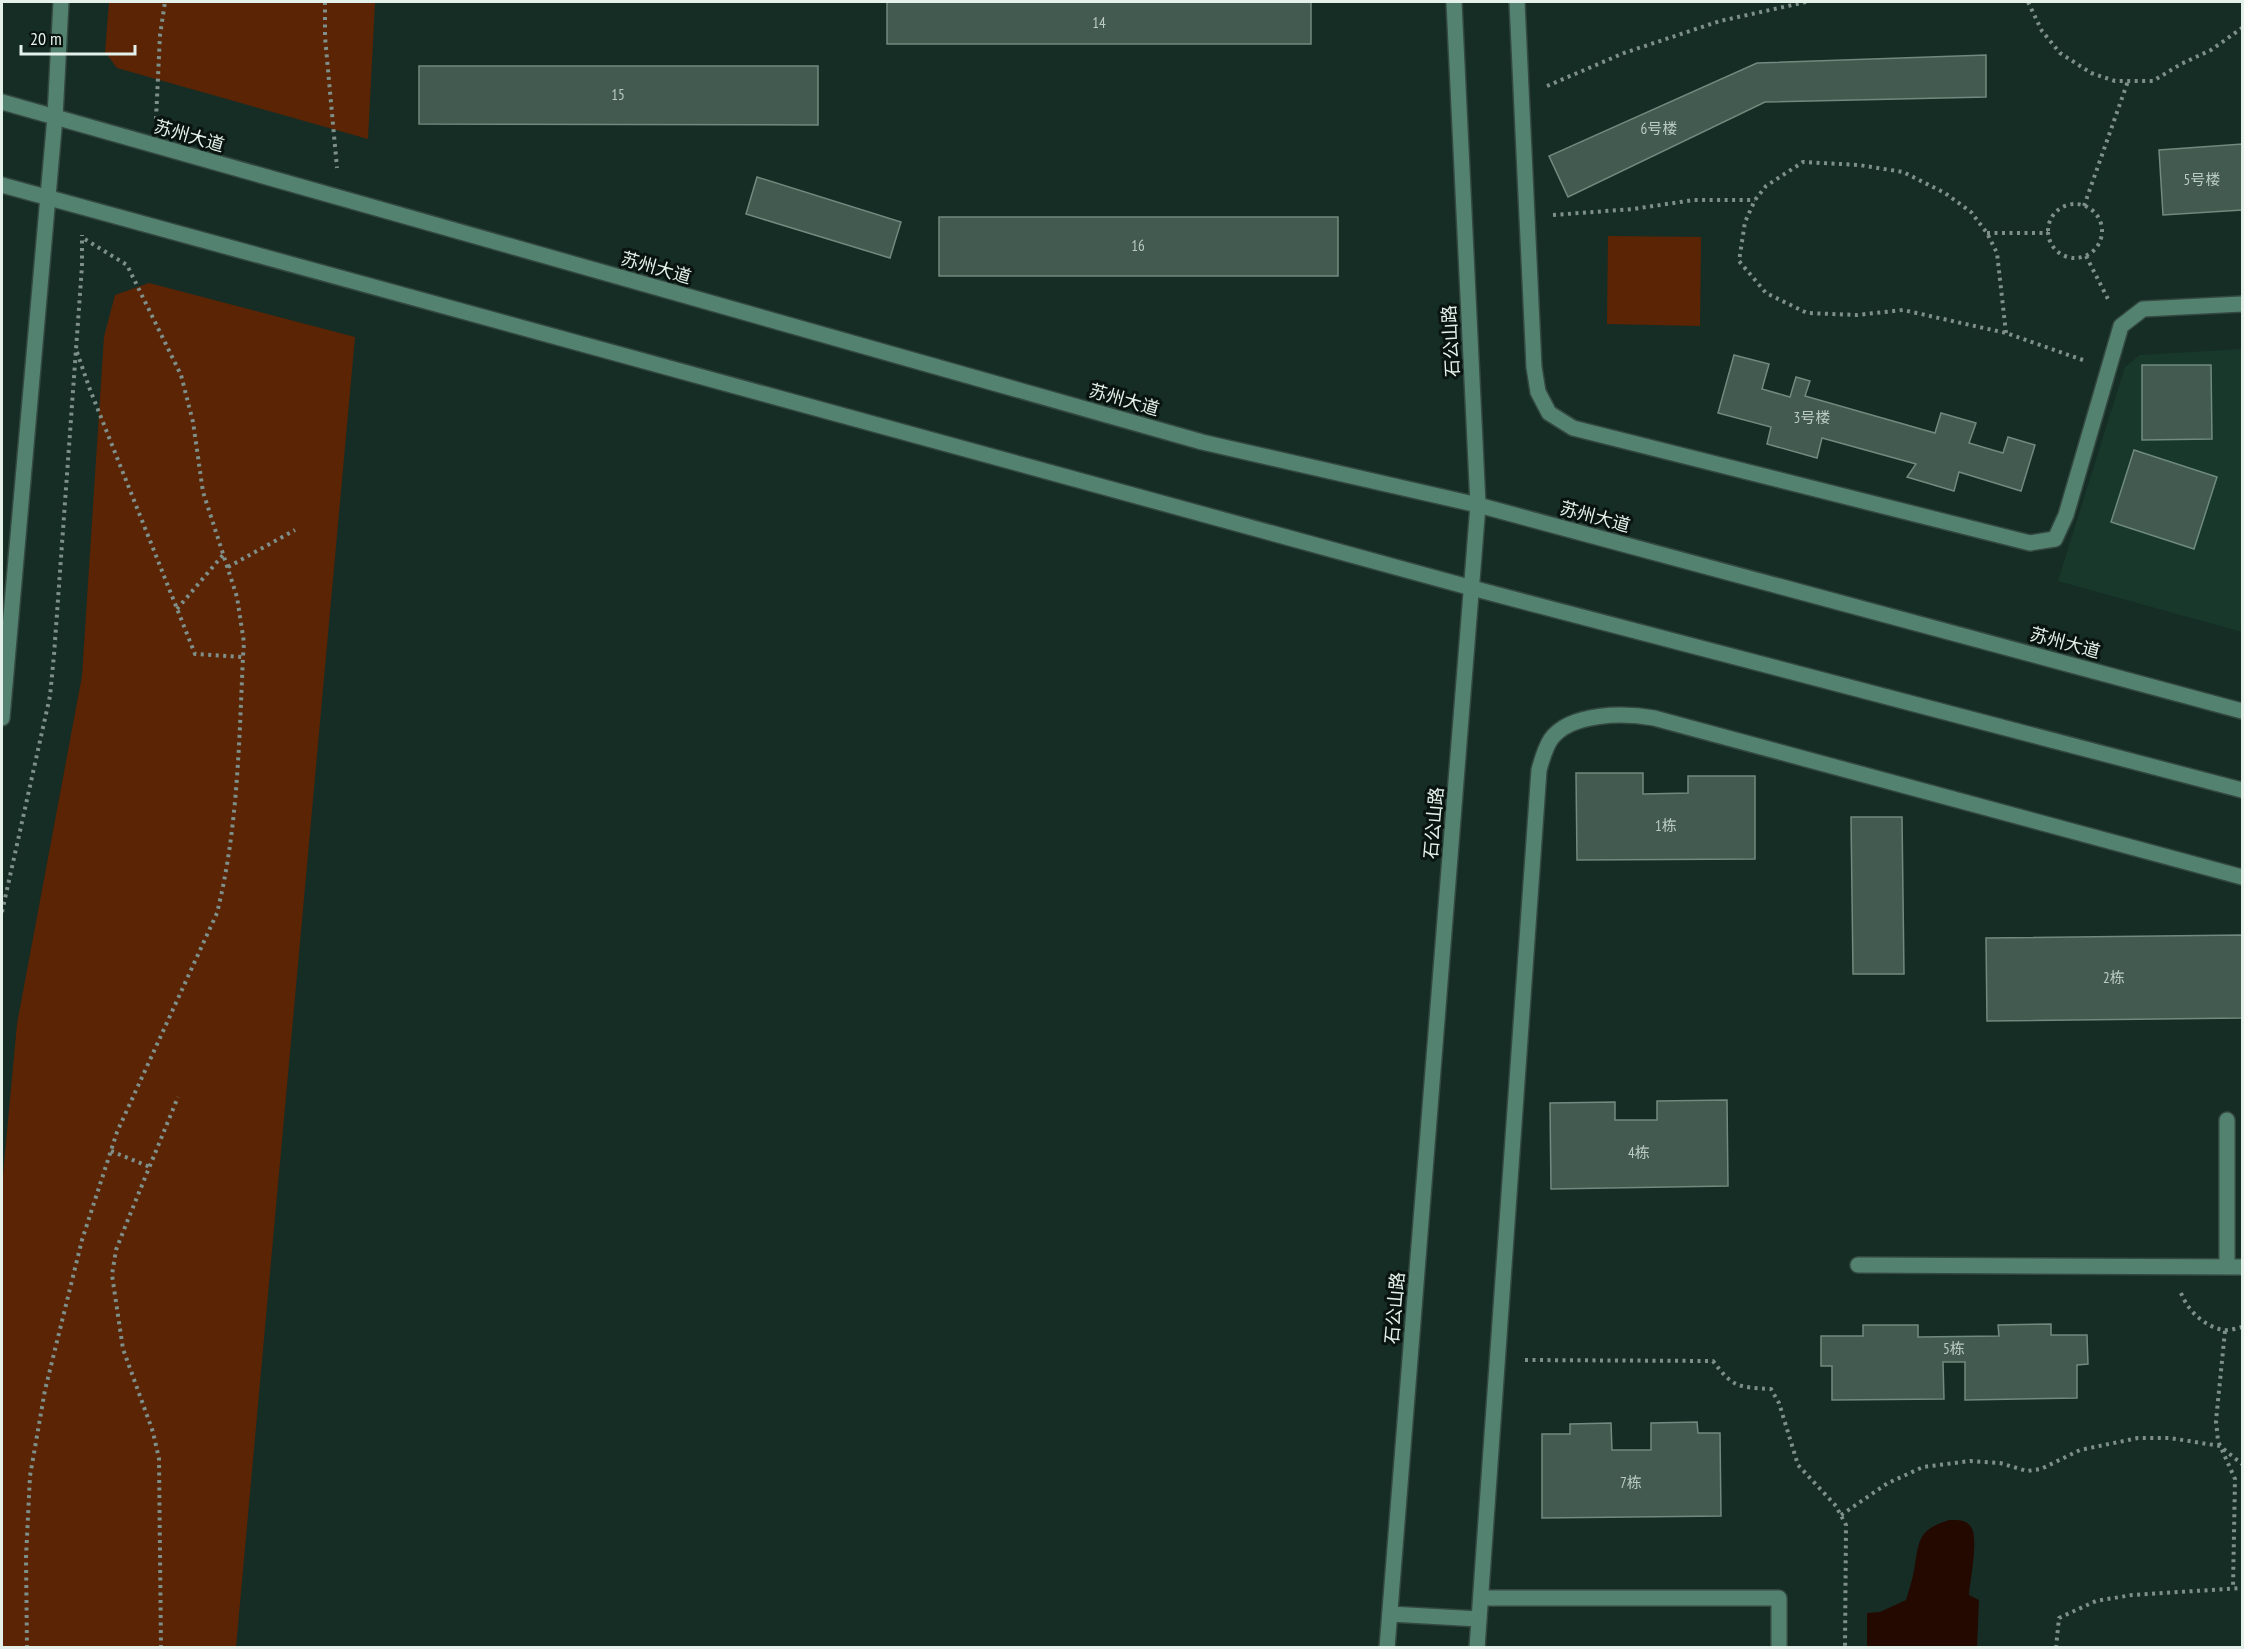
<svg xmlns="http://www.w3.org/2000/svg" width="2244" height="1649" font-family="'PT Sans Narrow','Noto Sans SC',sans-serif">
<rect width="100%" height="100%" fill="#162d25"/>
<path fill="#18382c" d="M2242,349V632L2058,581L2125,367L2140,355Z"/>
<path fill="#5b2404" d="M109,2H375L368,139L117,68L105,52Z
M1608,236L1701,237L1700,326L1607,324Z
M149,283L355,337L236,1647H2V1186L17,1024L82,676L104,337L115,295Z"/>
<path fill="#240900" d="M1949,1520C1957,1520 1966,1519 1971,1527C1979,1538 1970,1580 1969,1595L1979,1600L1977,1647H1867V1613L1880,1612L1906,1600C1909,1590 1912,1581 1914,1571C1919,1541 1917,1530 1949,1520Z"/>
<path fill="#425a50" stroke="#708a7f" stroke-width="1.5" d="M887,2H1311V44H887Z
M1986,55V97L1765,102L1568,197L1549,156L1757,63Z
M419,66H818V125L419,124Z
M2242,144V210L2163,215L2159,150Z
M757,177L901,222L890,258L746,214Z
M939,217H1338V276H939Z
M1734,355L1769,364L1762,389L1790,397L1796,377L1810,381L1805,396L1935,433L1941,413L1976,423L1969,443L2003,453L2008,437L2035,445L2021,491L1959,472L1954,491L1907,477L1916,464L1822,438L1817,458L1767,444L1771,427L1718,413Z
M2142,365H2211L2212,439L2142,440Z
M2134,450L2217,477L2194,549L2111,522Z
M1576,773H1643V794L1688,793V776H1755V859L1577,860Z
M1851,817H1902L1904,974H1853Z
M2242,935V1018L1987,1021L1986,938Z
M1727,1100L1728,1186L1551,1189L1550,1103L1615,1102V1120H1657V1101Z
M2051,1324V1335H2087L2088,1364L2077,1365V1398L1965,1400V1362H1943L1944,1399L1832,1400V1366H1821V1336H1863V1325H1918V1337L1999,1336L1998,1325Z
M1697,1422L1698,1433H1720L1721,1516L1542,1518V1434H1570V1424L1611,1423L1612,1450H1651V1423Z"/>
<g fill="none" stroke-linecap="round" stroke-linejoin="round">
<defs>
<path id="minor" d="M1517,2L1534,367L1538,392L1549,413L1573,428L2030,543L2055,539L2066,515L2121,326L2143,309L2242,304
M2,102L1202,442L1478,505L2242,711
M2,185L1472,588L2242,790
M2,718L55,117L61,2
M1858,1265L2242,1267
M2227,1267V1120
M1481,1598H1779V1648
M1390,1614L1479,1619
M1387,1648L1478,505L1454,2
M1477,1648L1539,770C1542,759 1545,748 1551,739C1571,712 1625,713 1654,718L2242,877"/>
</defs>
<use href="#minor" stroke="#334841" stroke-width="18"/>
<path stroke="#7e9089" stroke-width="4" stroke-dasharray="3 4.5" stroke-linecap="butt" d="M325,2V37L337,168
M2028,2L2042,31L2060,53L2091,73L2115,81H2153L2181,64L2211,50L2242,28
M1547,86L1624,53L1720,21L1806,2
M156,119L160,35L165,2
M2048 231a27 27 0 1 1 54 0a27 27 0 1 1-54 0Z
M2084,206L2128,81
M1553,215L1633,209L1694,200H1755
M1987,233H2048
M2086,256L2109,301
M2006,333L1997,253L1987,233L1971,212L1945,193L1903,172L1859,165L1803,162L1766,186L1755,200L1745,222L1739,261L1766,293L1807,313L1857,315L1903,310L2006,333L2083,360
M77,352L89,387L195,654L243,657
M228,567L295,530
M177,609L223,555
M2,912L50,696L54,655L82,266V235
M111,1151L150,1167
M2181,1293C2188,1311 2204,1326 2223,1330C2229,1331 2237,1328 2242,1327
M2225,1331L2216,1421L2218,1441L2235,1479L2233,1588
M1525,1360L1713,1361C1733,1388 1738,1387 1771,1389L1779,1403L1798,1465L1836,1506L1846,1525L1845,1648
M1841,1515L1888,1483L1923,1467L1970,1461L2000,1463L2027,1471L2041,1469L2080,1450L2138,1438H2170L2220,1446L2242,1464
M27,1648L26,1557L30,1476L45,1390L82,1240L117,1132L217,913C238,829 239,742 243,657L244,643L237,597L203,492L193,422L181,375L127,265L83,238
M161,1648L159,1459L153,1432L123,1349L112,1275L116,1250L129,1217L178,1097
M2056,1648L2059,1618L2096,1601L2132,1595L2242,1588"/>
<use href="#minor" stroke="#548270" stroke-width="15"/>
</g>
<g text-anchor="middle" stroke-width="6" stroke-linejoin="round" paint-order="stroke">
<g font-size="15" fill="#bccbc4">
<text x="1099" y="28">14</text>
<text x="618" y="100">15</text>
<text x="1659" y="134">6号楼</text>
<text x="2202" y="185">5号楼</text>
<text x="1138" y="251">16</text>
<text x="1812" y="423">3号楼</text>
<text x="1666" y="831">1栋</text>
<text x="2114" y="983">2栋</text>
<text x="1639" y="1158">4栋</text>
<text x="1954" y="1354">5栋</text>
<text x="1631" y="1488">7栋</text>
</g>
<g font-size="18" fill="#e4f1eb" stroke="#09130f">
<text transform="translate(189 136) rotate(16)" y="6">苏州大道</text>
<text transform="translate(656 268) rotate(16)" y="6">苏州大道</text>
<text transform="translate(1451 341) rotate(-93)" y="6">石公山路</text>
<text transform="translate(1124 400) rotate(16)" y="6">苏州大道</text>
<text transform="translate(1595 517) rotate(15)" y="6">苏州大道</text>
<text transform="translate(2065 643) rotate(15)" y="6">苏州大道</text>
<text transform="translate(1434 823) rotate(-85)" y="6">石公山路</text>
<text transform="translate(1395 1308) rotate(-85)" y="6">石公山路</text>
</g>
</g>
<rect width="2244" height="1649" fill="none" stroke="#e4f1eb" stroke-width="6"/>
<path d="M21 45v9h114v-9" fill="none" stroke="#e4f1eb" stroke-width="3"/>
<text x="30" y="45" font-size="18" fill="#e4f1eb" stroke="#09130f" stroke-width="4.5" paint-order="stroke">20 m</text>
</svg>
